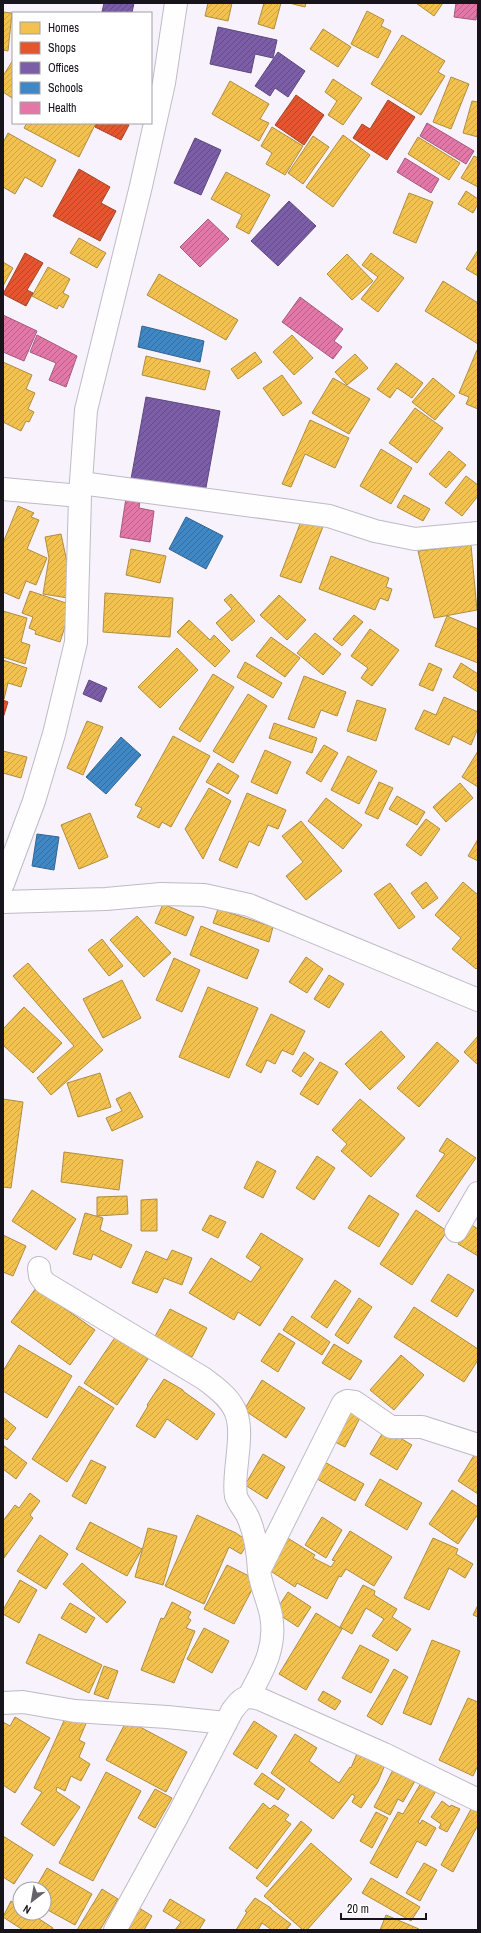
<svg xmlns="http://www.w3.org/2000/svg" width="481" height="1933" font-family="'Archivo Narrow',sans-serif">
<defs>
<pattern id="homes-hatch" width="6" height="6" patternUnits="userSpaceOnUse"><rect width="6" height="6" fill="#f2c14e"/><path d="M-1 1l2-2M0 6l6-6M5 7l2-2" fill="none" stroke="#cfa544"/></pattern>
<pattern id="shops-hatch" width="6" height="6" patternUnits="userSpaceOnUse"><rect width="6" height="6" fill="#e4572e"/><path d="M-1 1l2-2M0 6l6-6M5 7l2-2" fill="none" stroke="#b84726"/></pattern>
<pattern id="offices-hatch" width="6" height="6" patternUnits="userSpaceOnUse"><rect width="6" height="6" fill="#7b5ea7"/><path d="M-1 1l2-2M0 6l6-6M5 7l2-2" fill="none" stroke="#644c87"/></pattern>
<pattern id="schools-hatch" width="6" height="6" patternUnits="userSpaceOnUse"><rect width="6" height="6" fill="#3f88c5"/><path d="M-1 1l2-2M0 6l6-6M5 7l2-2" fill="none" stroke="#346e9f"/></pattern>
<pattern id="health-hatch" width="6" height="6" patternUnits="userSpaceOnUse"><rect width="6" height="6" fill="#e377a8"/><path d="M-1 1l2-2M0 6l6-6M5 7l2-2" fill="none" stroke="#b76088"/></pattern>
</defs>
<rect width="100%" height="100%" fill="#f7f2fc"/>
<path fill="url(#homes-hatch)" stroke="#b08d3f" d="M208,3H232L228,21L205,16Z
M264,3H281L274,29L258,24Z
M289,3H306L305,7Z
M416,3H443L434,16Z
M367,11L384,20L381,26L391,31L378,58L351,44Z
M3,12L12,13L8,51L3,50Z
M323,29L351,47L338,67L310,49Z
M402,35L445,61L438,72L445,76L421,115L371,84Z
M13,60V96L12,98L3,92V76Z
M451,77L469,84L451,129L433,122Z
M333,79L362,98L343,125L328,115L337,101L325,92Z
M230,81L269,104L260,119L269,123L259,141L212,114Z
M472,101L478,102V137L463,133Z
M27,123H96L79,157L24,128Z
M272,127L303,146L285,175L266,164L272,153L261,146Z
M8,133L56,160L42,187L25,177L15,194L3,187V143Z
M343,135L370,155L333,207L306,187Z
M313,136L329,147L303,184L288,173Z
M418,137L460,163L449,180L408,154Z
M474,156L478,158V187L461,178Z
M226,172L270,195L249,234L236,227L242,215L211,199Z
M466,191L478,199V204L473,213L458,204Z
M409,193L433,202L416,243L393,233Z
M79,238L106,253L97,268L70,253Z
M478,250V276L466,269Z
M371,253L404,278L378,312L361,299L378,277L362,265Z
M347,254L373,281L352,300L327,274Z
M3,262L13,268L3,286Z
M48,267L70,279L63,293L69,296L63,308L59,305L57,309L32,296Z
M159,274L238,320L226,340L147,295Z
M443,281L478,303V344L425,311Z
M292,335L313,358L294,375L273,352Z
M477,350H478V409L466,404L469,397L459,393Z
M255,352L262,362L238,379L231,369Z
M355,354L368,368L347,385L335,372Z
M146,356L210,371L205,390L142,375Z
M3,362L32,375L26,389L35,393L28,409L34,412L29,422L26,421L21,431L3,422Z
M396,363L423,383L412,398L397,388L390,398L377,389Z
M282,375L302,403L283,416L263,388Z
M333,378L370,399L349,434L312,413Z
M433,378L455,396L435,420L412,402Z
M415,408L443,428L417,463L389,443Z
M310,420L349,438L335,468L305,454L291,487L282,484Z
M381,449L412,468L391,504L360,486Z
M449,451L466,465L446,488L429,474Z
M466,476L478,485V496L462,516L445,503Z
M404,495L430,509L423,521L397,507Z
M18,506L34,513L31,517L39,520L27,549L47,558L36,585L26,581L19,599L3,592V543Z
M303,516L324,524L301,583L280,576Z
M61,534L71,581L68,598L43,594L49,558L45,537Z
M471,545L477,610L434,618L418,551Z
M131,549L166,556L160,583L126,575Z
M331,556L389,578L386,587L392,589L388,601L380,598L375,610L319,589Z
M30,591L72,605L60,642L35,634L36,631L29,628L33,617L22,613Z
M105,593L173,598L170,637L103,632Z
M231,594L255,621L232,641L216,623L232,609L224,600Z
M279,595L306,620L287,640L260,615Z
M3,611L27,618L21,642L30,645L25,664L3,657Z
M354,615L363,622L342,646L333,639Z
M447,616L478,629V663L435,646Z
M189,620L210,640L214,635L230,651L215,667L177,632Z
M370,629L399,650L372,686L361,678L368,668L351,656Z
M315,633L341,654L323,675L297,653Z
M271,637L300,658L285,677L256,656Z
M177,648L198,670L160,708L138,687Z
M3,660L27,668L21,687L8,683L4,699Z
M245,662L282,683L273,698L237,677Z
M429,663L442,669L433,691L419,685Z
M461,663L478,674V692L453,677Z
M213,674L234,687L200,742L179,729Z
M304,676L346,692L337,716L321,710L314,728L288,719Z
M248,694L267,706L233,763L213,751Z
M444,697L478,712V728L471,745L453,736L449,745L415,729L424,710L436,715Z
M357,700L386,709L376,741L347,731Z
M87,721L103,727L83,775L67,768Z
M274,723L317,738L312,753L269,738Z
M173,736L210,756L171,827L162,822L159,828L137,817L142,808L135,805Z
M324,745L338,753L321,782L306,773Z
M265,750L291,762L277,794L251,782Z
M3,751L27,757L21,778L3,773Z
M478,751V787L462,777Z
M348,756L377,771L359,804L331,790Z
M218,763L239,776L228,794L206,782Z
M379,782L393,788L378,819L365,813Z
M460,783L473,798L446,822L433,807Z
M209,788L231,801L203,859L185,829Z
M247,793L286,810L278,829L268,825L259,846L249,841L237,868L219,860Z
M397,796L425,812L417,825L389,809Z
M326,798L362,825L343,849L308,821Z
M90,813L108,857L79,869L61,825Z
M426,819L440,829L421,856L406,845Z
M301,821L342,871L306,900L286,876L303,862L282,836Z
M478,839V861L468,856Z
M426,882L438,898L423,909L411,893Z
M463,882L478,895V967L476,969L452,949L461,938L435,915Z
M390,883L415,917L399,929L374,894Z
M163,904L194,917L186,936L155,923Z
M218,909L273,927L269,942L213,923Z
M137,916L171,953L144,977L110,940Z
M201,926L259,950L247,979L190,955Z
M102,939L123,966L109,976L88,950Z
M306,957L323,969L307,993L289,982Z
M174,958L200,970L182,1012L156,1000Z
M28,963L103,1050L51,1095L37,1078L74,1046L13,976Z
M329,975L344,984L329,1008L314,999Z
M122,980L141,1018L103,1038L83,999Z
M208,987L258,1008L229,1078L179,1057Z
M24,1007L62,1043L33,1073L3,1045V1029Z
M271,1014L305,1031L293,1055L282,1050L275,1064L267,1060L261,1073L246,1065Z
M381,1031L405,1057L370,1090L345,1064Z
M478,1036V1065L464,1052Z
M437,1042L459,1061L419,1107L397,1088Z
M304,1052L314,1059L301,1077L292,1071Z
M320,1062L338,1072L318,1105L300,1094Z
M100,1073L111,1107L78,1117L67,1083Z
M130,1092L143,1117L112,1131L106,1118L122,1111L116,1099Z
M3,1099L23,1102L11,1188L3,1187Z
M360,1099L405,1138L371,1177L341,1151L347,1144L332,1130Z
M447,1138L476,1158L439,1212L416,1196L445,1154L439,1151Z
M64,1152L123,1160L119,1190L61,1182Z
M317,1156L335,1168L314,1200L296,1188Z
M257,1161L276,1171L263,1198L244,1188Z
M32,1190L76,1219L56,1250L12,1221Z
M369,1195L399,1214L379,1247L348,1228Z
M127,1196L128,1214L97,1216V1197Z
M157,1199V1231H141V1200Z
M416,1210L447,1231L412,1285L380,1264Z
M85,1213L103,1218L100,1230L132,1245L121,1268L93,1254L91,1260L73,1254Z
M210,1215L226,1222L218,1238L202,1230Z
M470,1224L478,1229V1256L458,1244Z
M261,1233L303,1259L260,1326L238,1312L234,1320L189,1293L211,1258L251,1282L261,1267L246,1257Z
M3,1235L26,1246L13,1276L3,1272Z
M172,1250L192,1258L182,1285L164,1278L157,1293L132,1283L146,1251L167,1260Z
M448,1274L474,1290L457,1317L431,1301Z
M335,1280L351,1291L327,1328L311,1317Z
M36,1288L95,1330L70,1365L11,1322Z
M359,1298L372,1307L348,1344L335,1335Z
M414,1307L478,1349V1360L464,1382L394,1337Z
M170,1309L207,1328L192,1357L154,1338Z
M292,1316L330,1342L322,1355L283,1330Z
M279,1333L295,1343L278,1372L261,1361Z
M116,1336L148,1359L117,1405L84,1383Z
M334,1344L362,1361L350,1380L322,1363Z
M19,1345L72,1376L47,1418L3,1391V1371Z
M401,1355L424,1375L394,1410L370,1390Z
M164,1379L183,1390V1391L215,1414L197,1440L167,1419L155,1438L136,1426L148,1406L147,1405Z
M262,1380L305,1408L286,1438L244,1410Z
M79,1386L114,1408L67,1482L32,1459Z
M348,1404L363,1412L345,1447L329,1439Z
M3,1417L16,1428L7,1440L3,1437Z
M385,1429L412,1445L397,1470L370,1454Z
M3,1445L27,1463L16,1479L3,1469Z
M478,1449V1494L458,1481Z
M263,1454L285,1467L267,1499L245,1485Z
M91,1460L106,1467L86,1504L72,1496Z
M321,1460L364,1484L355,1501L312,1476Z
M380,1479L422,1503L407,1530L365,1505Z
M452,1490L478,1507V1514L458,1544L429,1524Z
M30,1493L40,1501L30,1515L33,1518L4,1558L3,1521L15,1505L19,1508Z
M197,1515L236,1533L249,1542L241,1554L229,1547L204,1604L165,1586Z
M322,1517L342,1530L326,1558L305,1545Z
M90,1522L142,1549L127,1576L76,1549Z
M148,1528L177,1536L163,1585L135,1577Z
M350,1531L392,1557L374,1586L346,1569L341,1577L339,1576L327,1599L297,1583L295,1587L266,1568L286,1537L315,1555L313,1558L331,1567L335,1561L332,1560Z
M40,1535L68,1554L46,1589L17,1571Z
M433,1538L458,1549L456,1554L473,1564L465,1578L449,1568L429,1610L404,1598Z
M82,1563L126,1602L107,1623L63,1584Z
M227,1565L257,1580L234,1624L204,1609Z
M20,1580L37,1590L19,1623L3,1614V1610Z
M363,1585L375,1591L374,1595L397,1609L392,1617L411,1629L397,1651L372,1636L384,1619L366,1608L352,1634L340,1627Z
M288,1592L311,1607L298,1627L275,1612Z
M172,1602L191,1612L188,1618L191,1620L186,1628L195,1631L174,1683L141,1670L161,1618L164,1619Z
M70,1603L95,1618L86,1633L61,1618Z
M478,1605V1617L473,1615Z
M316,1613L342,1629L306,1690L279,1674Z
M204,1628L229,1641L212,1673L187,1659Z
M39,1634L102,1665L89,1693L26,1663Z
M432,1640L460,1651L431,1725L403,1713Z
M360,1645L389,1660L371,1693L342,1678Z
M104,1666L118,1671L108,1699L94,1694Z
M394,1669L408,1677L382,1725L367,1716Z
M323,1691L341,1701L335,1710L318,1700Z
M468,1698L478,1702V1765L473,1776L439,1760Z
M71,1705L90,1714L79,1740L85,1743L79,1757L90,1764L81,1781L71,1776L65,1791L57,1787L56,1791L80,1807L54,1846L21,1824L42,1792L34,1788Z
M15,1717L50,1738L15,1793L3,1785V1722L10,1726Z
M127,1720L187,1752L166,1792L106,1760Z
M254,1721L277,1736L257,1769L233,1754Z
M295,1734L317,1748L309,1761L339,1783L350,1767L351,1768L358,1751L386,1762L378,1782L361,1808L352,1802L355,1796L352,1794L333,1819L271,1773Z
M398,1760L419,1774L403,1802L398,1799L390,1815L374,1807Z
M106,1772L141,1791L93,1881L59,1863Z
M262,1773L285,1789L278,1800L254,1784Z
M425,1776L440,1784L418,1822L420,1824L422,1820L436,1828L426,1846L417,1841L397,1878L370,1863L398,1812L403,1814Z
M155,1789L172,1798L155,1828L138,1818Z
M478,1796V1825L453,1872L441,1865Z
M442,1801L450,1807L451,1805L460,1809L447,1832L439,1828L441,1824L431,1817Z
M263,1803L270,1809L274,1805L289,1815L285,1820L291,1824L257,1869L229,1848Z
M376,1812L388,1818L372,1848L360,1841Z
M301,1821L312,1830L267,1887L256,1878Z
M3,1836L33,1855L14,1884L3,1877Z
M311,1843L352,1879L307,1930H303L264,1896Z
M424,1863L437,1870L420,1901L406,1893Z
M47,1868L92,1894L75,1925L44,1908V1889H35Z
M371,1878L420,1907L411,1921L362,1893Z
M102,1889L118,1899L100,1930H77Z
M255,1898L271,1908V1909L291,1924L286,1930H272L262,1923L258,1930H236L247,1912L245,1911Z
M170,1899L205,1920L199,1930H175L181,1922L163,1911Z
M11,1901L20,1907V1913H30L53,1928L52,1930H23L3,1917Z
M136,1906L152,1916L144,1930H121Z
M386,1915L419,1929V1930H380Z"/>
<path fill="url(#shops-hatch)" stroke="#a64328" d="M296,95L324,115L304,145L275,125Z
M388,100L415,117L387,160L353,138L362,124L370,129Z
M97,123H125L129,125L121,140L95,127Z
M79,169L110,187L101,203L116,211L100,241L53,216Z
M25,253L43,263L27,290L33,293L26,306L3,294Z
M3,700L8,702L3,718Z"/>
<path fill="url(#offices-hatch)" stroke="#5d487d" d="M104,3H134L132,13L102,12Z
M218,27L277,40L273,58L255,54L251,73L210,64Z
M278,52L305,71L288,97L275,88L270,96L255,86Z
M195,138L221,150L201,195L174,183Z
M289,201L316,226L278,266L251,241Z
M146,397L220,411L205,493L131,479Z
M89,680L107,688L101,702L83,694Z"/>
<path fill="url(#schools-hatch)" stroke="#336592" d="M142,326L204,341L200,362L138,347Z
M186,517L223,536L206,569L169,549Z
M121,737L141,755L106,794L86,777Z
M37,834L59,837L54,870L32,866Z"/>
<path fill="url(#health-hatch)" stroke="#a6597e" d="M456,3H478L476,20L454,17Z
M427,123L474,151L466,164L420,136Z
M405,158L439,179L431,193L397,172Z
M208,219L229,239L200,267L180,247Z
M300,297L343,329L334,341L342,347L333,359L282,322Z
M3,315L37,331L24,361L3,352Z
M37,335L77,356L66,387L49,380L56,363L30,352Z
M126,498L140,500L139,508L154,511L150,542L120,537Z"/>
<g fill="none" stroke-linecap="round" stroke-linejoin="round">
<defs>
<path id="street" d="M81,483L329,516L375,531L415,539L478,533
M3,489L80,496
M3,884L34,801L54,734L76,642L80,496L86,410L141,186L164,83L176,3
M3,902L106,899L161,894L204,895L249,905L478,1000
M456,1231L478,1193
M39,1268L40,1276L45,1283L203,1378C241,1405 242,1417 237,1462C236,1473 234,1485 236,1496C238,1503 245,1510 248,1517C256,1535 258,1552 259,1571
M249,1696C263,1670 277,1647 271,1615C268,1600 261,1586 259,1571L343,1403L347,1401L355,1402L391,1427H422L478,1445
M3,1703L23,1702L75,1711L167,1717L226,1723
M115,1930L178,1815L232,1711C242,1698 244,1695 260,1699L384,1754L478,1800"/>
</defs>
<use href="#street" stroke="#bfbbc3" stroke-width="24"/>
<use href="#street" stroke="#fefdff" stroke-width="22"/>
</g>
<rect width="481" height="1933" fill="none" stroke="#17141b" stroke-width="8"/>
<rect x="12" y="12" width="140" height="112" fill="#ffffff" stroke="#a2a1a4"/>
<rect x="20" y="22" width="20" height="12" fill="#f2c14e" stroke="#a2a1a4"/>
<text x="48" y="32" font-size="12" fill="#17141b">Homes</text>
<rect x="20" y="42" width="20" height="12" fill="#e4572e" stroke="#a2a1a4"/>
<text x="48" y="52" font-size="12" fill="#17141b">Shops</text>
<rect x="20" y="62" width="20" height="12" fill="#7b5ea7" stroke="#a2a1a4"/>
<text x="48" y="72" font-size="12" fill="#17141b">Offices</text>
<rect x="20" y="82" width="20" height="12" fill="#3f88c5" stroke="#a2a1a4"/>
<text x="48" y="92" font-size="12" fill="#17141b">Schools</text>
<rect x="20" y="102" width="20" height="12" fill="#e377a8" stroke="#a2a1a4"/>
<text x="48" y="112" font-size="12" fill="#17141b">Health</text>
<g transform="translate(32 1901) rotate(211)"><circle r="19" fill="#ffffff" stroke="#a2a1a4"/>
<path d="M0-3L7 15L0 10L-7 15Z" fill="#65626a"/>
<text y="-6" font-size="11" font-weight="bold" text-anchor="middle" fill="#17141b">N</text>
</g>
<path d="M341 1913v6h85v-6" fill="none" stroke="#17141b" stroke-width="2"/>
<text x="347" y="1913" font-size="12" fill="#17141b" stroke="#ffffff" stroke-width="3" paint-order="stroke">20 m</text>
</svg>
